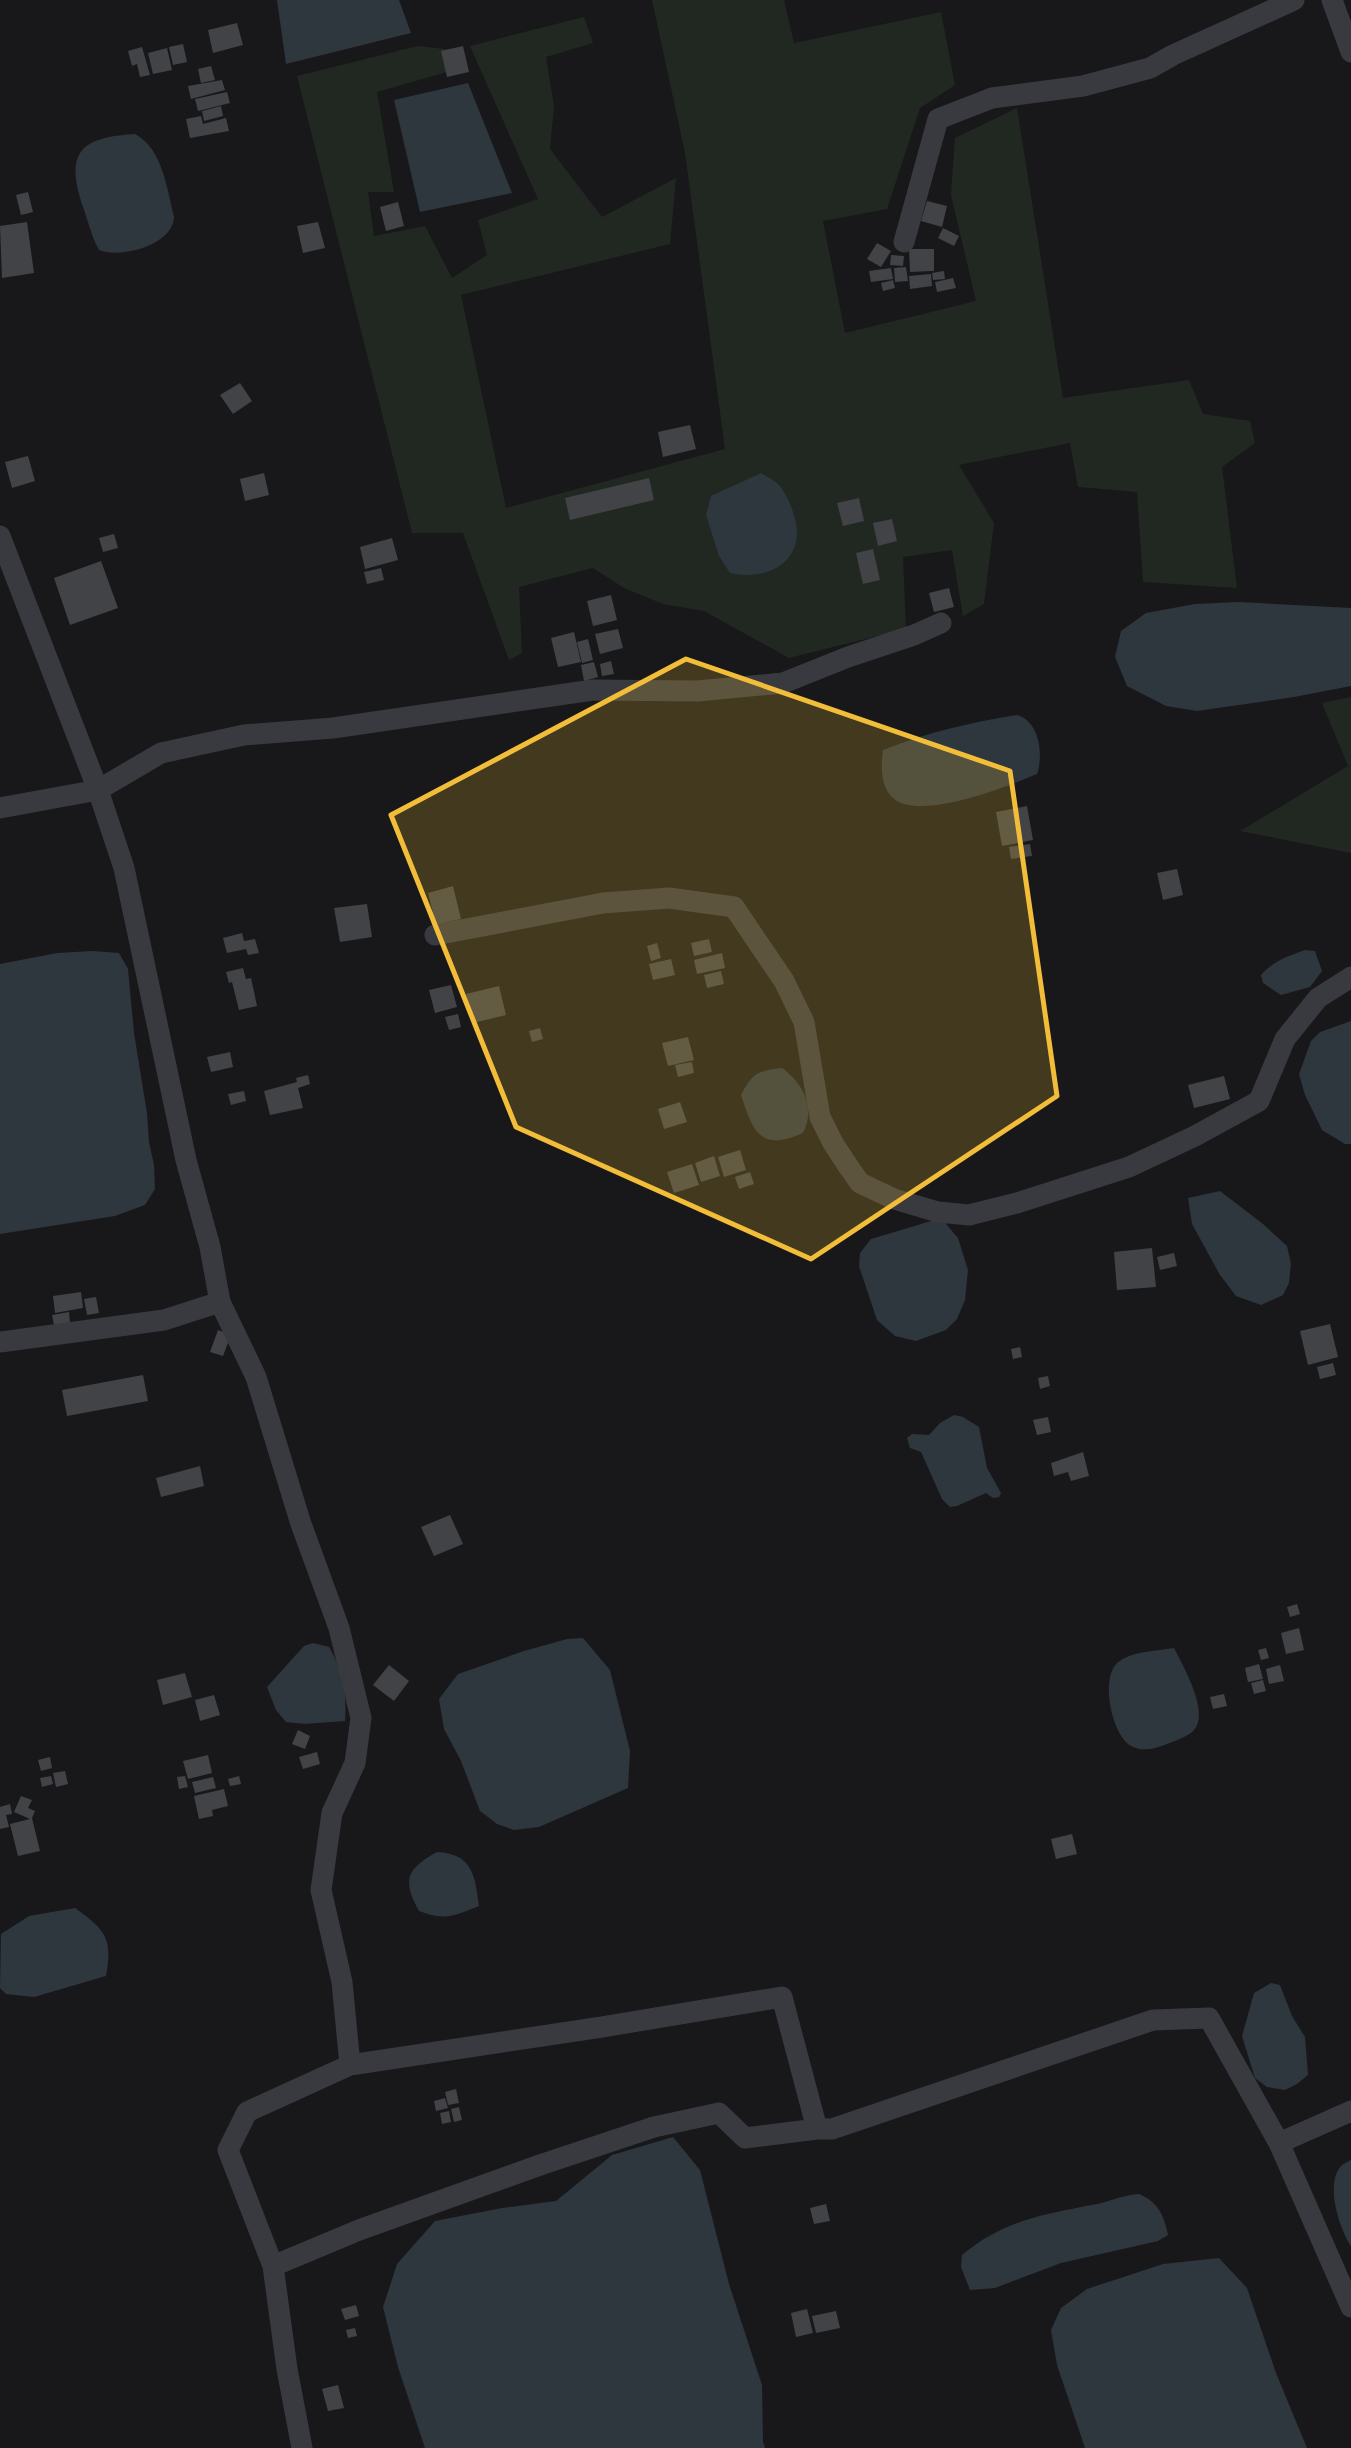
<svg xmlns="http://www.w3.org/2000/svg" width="1351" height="2448" font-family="Helvetica,sans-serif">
<rect width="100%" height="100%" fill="#18181a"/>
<path fill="#202821" d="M652,0H784L794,43L941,12L955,85L920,108L887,209L823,221L845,333L976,301L951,195L955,138L1017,108L1063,398L1189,380L1203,414L1250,421L1255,443L1222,467L1237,588L1143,582L1137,492L1078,487L1070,443L959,465L994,523L984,604L963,616L952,550L903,557L906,629L789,658L704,611L663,604L624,588L593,568L519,587L522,653L509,660L463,533H412L297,76L418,46L453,50L454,70L377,92L394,192H368L374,236L425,226L452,278L487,255L478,220L538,199L470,46L584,17L593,43L546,57L554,106L550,149L602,217L676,178L670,244L461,295L506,508L725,449L685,153Z
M1351,697V853L1240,831L1348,766L1322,703Z"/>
<path fill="#2e363e" d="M277,0H399L411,33L286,64Z
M468,83L512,193L420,212L394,100Z
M135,134C162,148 167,188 174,217C173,245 121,259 99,250C91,236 88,220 82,204C65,152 81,137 135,134Z
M761,473C767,477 775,480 779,485C786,493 791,505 794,515C808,559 770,582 730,573L719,556L706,515L711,496Z
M1239,602L1351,608V686L1294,697L1197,711L1166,706L1127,686L1115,657L1121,631L1146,613L1195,604Z
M1017,715C1039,721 1044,754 1037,774C1009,786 917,823 892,797C880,785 881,765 883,750C925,733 972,722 1017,715Z
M1305,950L1315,951L1322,971L1310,987L1281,995L1263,983L1261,975C1273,961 1288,956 1305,950Z
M93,951L119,953L128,969L134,1033L147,1113L149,1142L154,1165L155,1189L145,1205L115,1216L0,1234V964L57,953Z
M1351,1021V1144H1345L1322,1130L1305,1095L1299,1074L1311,1041L1320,1032Z
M782,1068C803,1083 816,1108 803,1133C760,1152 753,1132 741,1095C753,1072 758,1071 782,1068Z
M1220,1191L1263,1224L1287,1246L1291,1264L1289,1283L1283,1295L1261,1305L1236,1296L1220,1275L1192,1224L1188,1198Z
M941,1218L958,1238L968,1270L965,1300L957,1319L946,1330L916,1341L895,1336L877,1320L859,1266L860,1253L871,1239Z
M954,1415L963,1417L979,1427L987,1468L1001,1493L999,1497L993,1498L986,1493L957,1506L950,1507L942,1499L921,1452L910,1448L907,1438L912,1434L929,1435L940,1423Z
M583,1638L610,1670L630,1751L628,1788L539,1827L514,1830L497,1824L480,1811L461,1761L444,1729L439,1699L458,1674L524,1651L567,1639Z
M313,1643L329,1647C343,1670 347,1694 345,1721L305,1724L286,1722L276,1710L267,1687L304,1646Z
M1174,1648C1183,1666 1212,1715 1192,1732C1186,1737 1175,1741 1167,1744C1156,1749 1142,1752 1131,1746C1112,1735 1100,1680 1117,1663C1131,1651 1156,1651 1174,1648Z
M437,1852C473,1854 475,1876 479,1906C454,1916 445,1921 419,1911C402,1880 406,1869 437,1852Z
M75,1908C105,1930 113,1937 106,1976L34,1997L6,1994L0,1988L1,1934L29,1916Z
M1271,1983L1280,1985L1292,2016L1305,2037L1308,2075L1297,2084L1285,2090L1267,2087L1255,2078L1242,2036L1254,1993Z
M673,2137L700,2170L729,2284L762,2385L763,2442L765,2448H425L398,2367L383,2307L397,2264L435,2221L502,2208L556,2201L612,2155Z
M1351,2160V2246C1339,2228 1325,2184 1341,2166C1344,2163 1348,2162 1351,2160Z
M1139,2194C1158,2202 1164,2215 1168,2235L1158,2241L1061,2263L995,2288L970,2290L961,2267L962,2255C1004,2220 1045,2214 1097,2204C1111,2201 1124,2195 1139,2194Z
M1219,2258L1247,2288L1276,2373L1307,2448H1085L1057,2365L1051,2330L1061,2308L1087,2289L1163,2264Z"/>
<path fill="#424347" d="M237,23L243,45L213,53L208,30Z
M183,44L187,62L173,65L169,47Z
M463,46L469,72L447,77L441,51Z
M142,47L150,75L140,77L137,64L132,66L128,51Z
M167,48L172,70L153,74L148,53Z
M211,66L215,80L201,83L198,69Z
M222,80L225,90L191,99L188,86Z
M227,92L230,103L198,111L195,99Z
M221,106L223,116L204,121L202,111Z
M201,116L203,124L226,118L229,131L190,138L186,119Z
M28,192L33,212L21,215L16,195Z
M927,201L947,206L942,227L921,221Z
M398,202L404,226L386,231L380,207Z
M27,222L34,273L2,278L0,226Z
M318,222L325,248L303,253L297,226Z
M943,228L959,236L954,246L938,238Z
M877,243L891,251L881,267L867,259Z
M909,249H934V271H931V268V271L910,272Z
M891,255L904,256L903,266L890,265Z
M906,267L908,281L895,282L894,268Z
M891,268L893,279L871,282L869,271Z
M944,271L945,279L933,280L932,273Z
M931,274L932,286L910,289L909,276Z
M953,278L956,288L937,292L935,282Z
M893,280L895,288L883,291L881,283Z
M240,383L252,401L233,414L220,395Z
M690,425L696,449L663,457L658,432Z
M28,456L35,481L12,488L5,462Z
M264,473L269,495L245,501L240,479Z
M649,478L654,500L570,520L565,498Z
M859,498L864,521L843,526L837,503Z
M892,519L897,541L878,546L873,523Z
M114,534L118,548L103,552L99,538Z
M392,538L398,560L365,569L360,547Z
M873,549L880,580L863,584L856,553Z
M101,561L118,608L70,625L54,578Z
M381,568L384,580L367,584L364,572Z
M949,588L954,607L934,612L929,593Z
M611,595L617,620L593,626L587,601Z
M618,629L623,648L600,654L595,634Z
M574,632L581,662L558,667L551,638Z
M588,639L593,660L582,663L577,642Z
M611,661L614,674L602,676L600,664Z
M594,662L598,677L584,681L581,665Z
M1027,806L1033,840L1002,846L996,812Z
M1030,844L1032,856L1011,859L1009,847Z
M1177,869L1183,895L1163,900L1157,873Z
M453,886L461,919L436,925L428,893Z
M367,904L372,937L340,942L334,908Z
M242,933L244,941L255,939L259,953L248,955L246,949L227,953L223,938Z
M709,939L712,952L694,956L691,943Z
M657,943L661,958L651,961L647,946Z
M722,953L725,968L697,974L694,960Z
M671,959L675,975L653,980L649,964Z
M243,968L246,979L251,978L257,1006L239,1010L232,982L229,983L226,972Z
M721,971L724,984L707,988L704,975Z
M451,985L457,1007L435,1013L429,990Z
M499,986L506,1015L473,1023L466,994Z
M458,1014L461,1027L449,1030L445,1017Z
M540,1028L543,1039L532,1042L529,1031Z
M688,1037L694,1060L668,1066L662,1043Z
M230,1052L233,1067L211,1072L207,1057Z
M692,1062L694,1073L678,1077L675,1065Z
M308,1075L310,1084L298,1088L303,1108L270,1115L264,1091L297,1082L296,1078Z
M1224,1076L1230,1099L1194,1108L1188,1085Z
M244,1091L246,1101L231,1105L228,1094Z
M680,1102L687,1122L664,1129L658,1109Z
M740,1150L746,1170L724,1177L718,1157Z
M714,1156L720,1176L701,1182L695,1163Z
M692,1164L699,1185L674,1193L667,1172Z
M750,1172L754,1184L739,1189L735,1177Z
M1152,1248L1156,1287L1117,1290L1114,1252Z
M1174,1253L1177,1266L1160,1270L1157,1257Z
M81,1292L83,1308L55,1313L53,1296Z
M96,1297L99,1313L87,1315L84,1299Z
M69,1312L70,1323L54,1325L52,1315Z
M1330,1324L1338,1357L1308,1365L1300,1331Z
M218,1330L231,1335L223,1356L210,1352Z
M1020,1347L1022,1357L1013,1359L1011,1349Z
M1333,1363L1336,1375L1320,1379L1317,1367Z
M143,1375L148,1401L67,1416L62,1390Z
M1048,1376L1050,1386L1040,1389L1038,1378Z
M1048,1417L1051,1432L1037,1435L1033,1420Z
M1083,1452L1089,1476L1071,1481L1068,1472L1054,1476L1051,1463Z
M200,1466L204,1486L161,1497L156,1478Z
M450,1515L463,1544L434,1556L421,1527Z
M1297,1604L1300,1614L1290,1617L1287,1607Z
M1299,1628L1304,1650L1286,1654L1281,1633Z
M1266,1648L1269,1658L1261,1660L1258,1650Z
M1259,1664L1263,1679L1248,1682L1245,1668Z
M389,1665L409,1681L394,1701L373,1685Z
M1280,1665L1284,1681L1269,1684L1266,1669Z
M185,1673L192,1697L163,1705L157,1680Z
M1263,1680L1266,1691L1254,1694L1251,1683Z
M1224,1694L1227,1706L1213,1709L1210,1697Z
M214,1695L220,1715L200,1721L195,1700Z
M298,1730L310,1736L305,1749L292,1744Z
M317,1752L320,1764L303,1769L299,1757Z
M208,1755L212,1773L188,1779L183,1761Z
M50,1757L52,1768L41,1771L38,1760Z
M65,1771L68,1784L56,1787L53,1773Z
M51,1776L53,1784L42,1787L40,1778Z
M185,1776L188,1787L179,1789L177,1777Z
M239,1776L241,1784L230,1786L228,1779Z
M213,1777L216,1788L195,1793L192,1782Z
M224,1789L228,1806L212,1810L213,1816L199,1819L194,1796Z
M21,1796L32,1800L28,1808L35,1811L32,1818L40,1851L18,1856L10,1824L30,1819L14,1812Z
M10,1804L12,1814L6,1815L9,1827L0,1829V1807Z
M1072,1834L1077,1854L1056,1859L1051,1839Z
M456,2089L459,2103L448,2105L445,2092Z
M445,2098L448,2108L436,2111L434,2101Z
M459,2107L462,2120L454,2122L451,2109Z
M449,2111L451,2122L442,2124L440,2113Z
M826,2204L830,2221L814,2224L810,2208Z
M356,2305L359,2316L345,2320L341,2309Z
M807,2309L813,2333L796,2337L791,2313Z
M836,2311L840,2328L816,2333L812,2316Z
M355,2328L357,2336L348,2338L346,2330Z
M338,2385L344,2408L328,2411L322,2389Z"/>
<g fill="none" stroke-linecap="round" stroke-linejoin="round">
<path stroke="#393a3f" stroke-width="21" d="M1332,0L1351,52
M904,242L938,119L992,98L1083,86L1150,68L1173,55L1294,0
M0,536L98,790L124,868L186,1160L210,1247L220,1302L256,1377L301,1524L339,1628L361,1718L355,1763L332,1813L321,1890L342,1982L350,2065L247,2112L228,2150L273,2266
M0,808L98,790L161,753L244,735L333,728L593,690L697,691L783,683L848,657L914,635L941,623
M435,935L603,903L669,898L734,907L784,981L804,1022L820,1117L833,1143L848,1166L860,1183L894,1199L938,1212L969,1215L1017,1203L1129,1167L1195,1136L1259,1101L1285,1039L1318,998L1351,977
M0,1342L164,1320L220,1302
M350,2065L602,2027L782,1997L817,2129H832L1153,2020L1209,2018L1279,2143L1351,2307
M1279,2143L1351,2111
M302,2448L287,2369L273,2266L359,2230L540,2165L654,2127L719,2113L745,2138L817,2129"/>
</g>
<path fill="#f2bd38" fill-opacity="0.2" stroke="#f2bd38" stroke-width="5" stroke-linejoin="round" d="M686,659L1010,771L1057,1096L811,1259L516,1127L391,815Z"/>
</svg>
